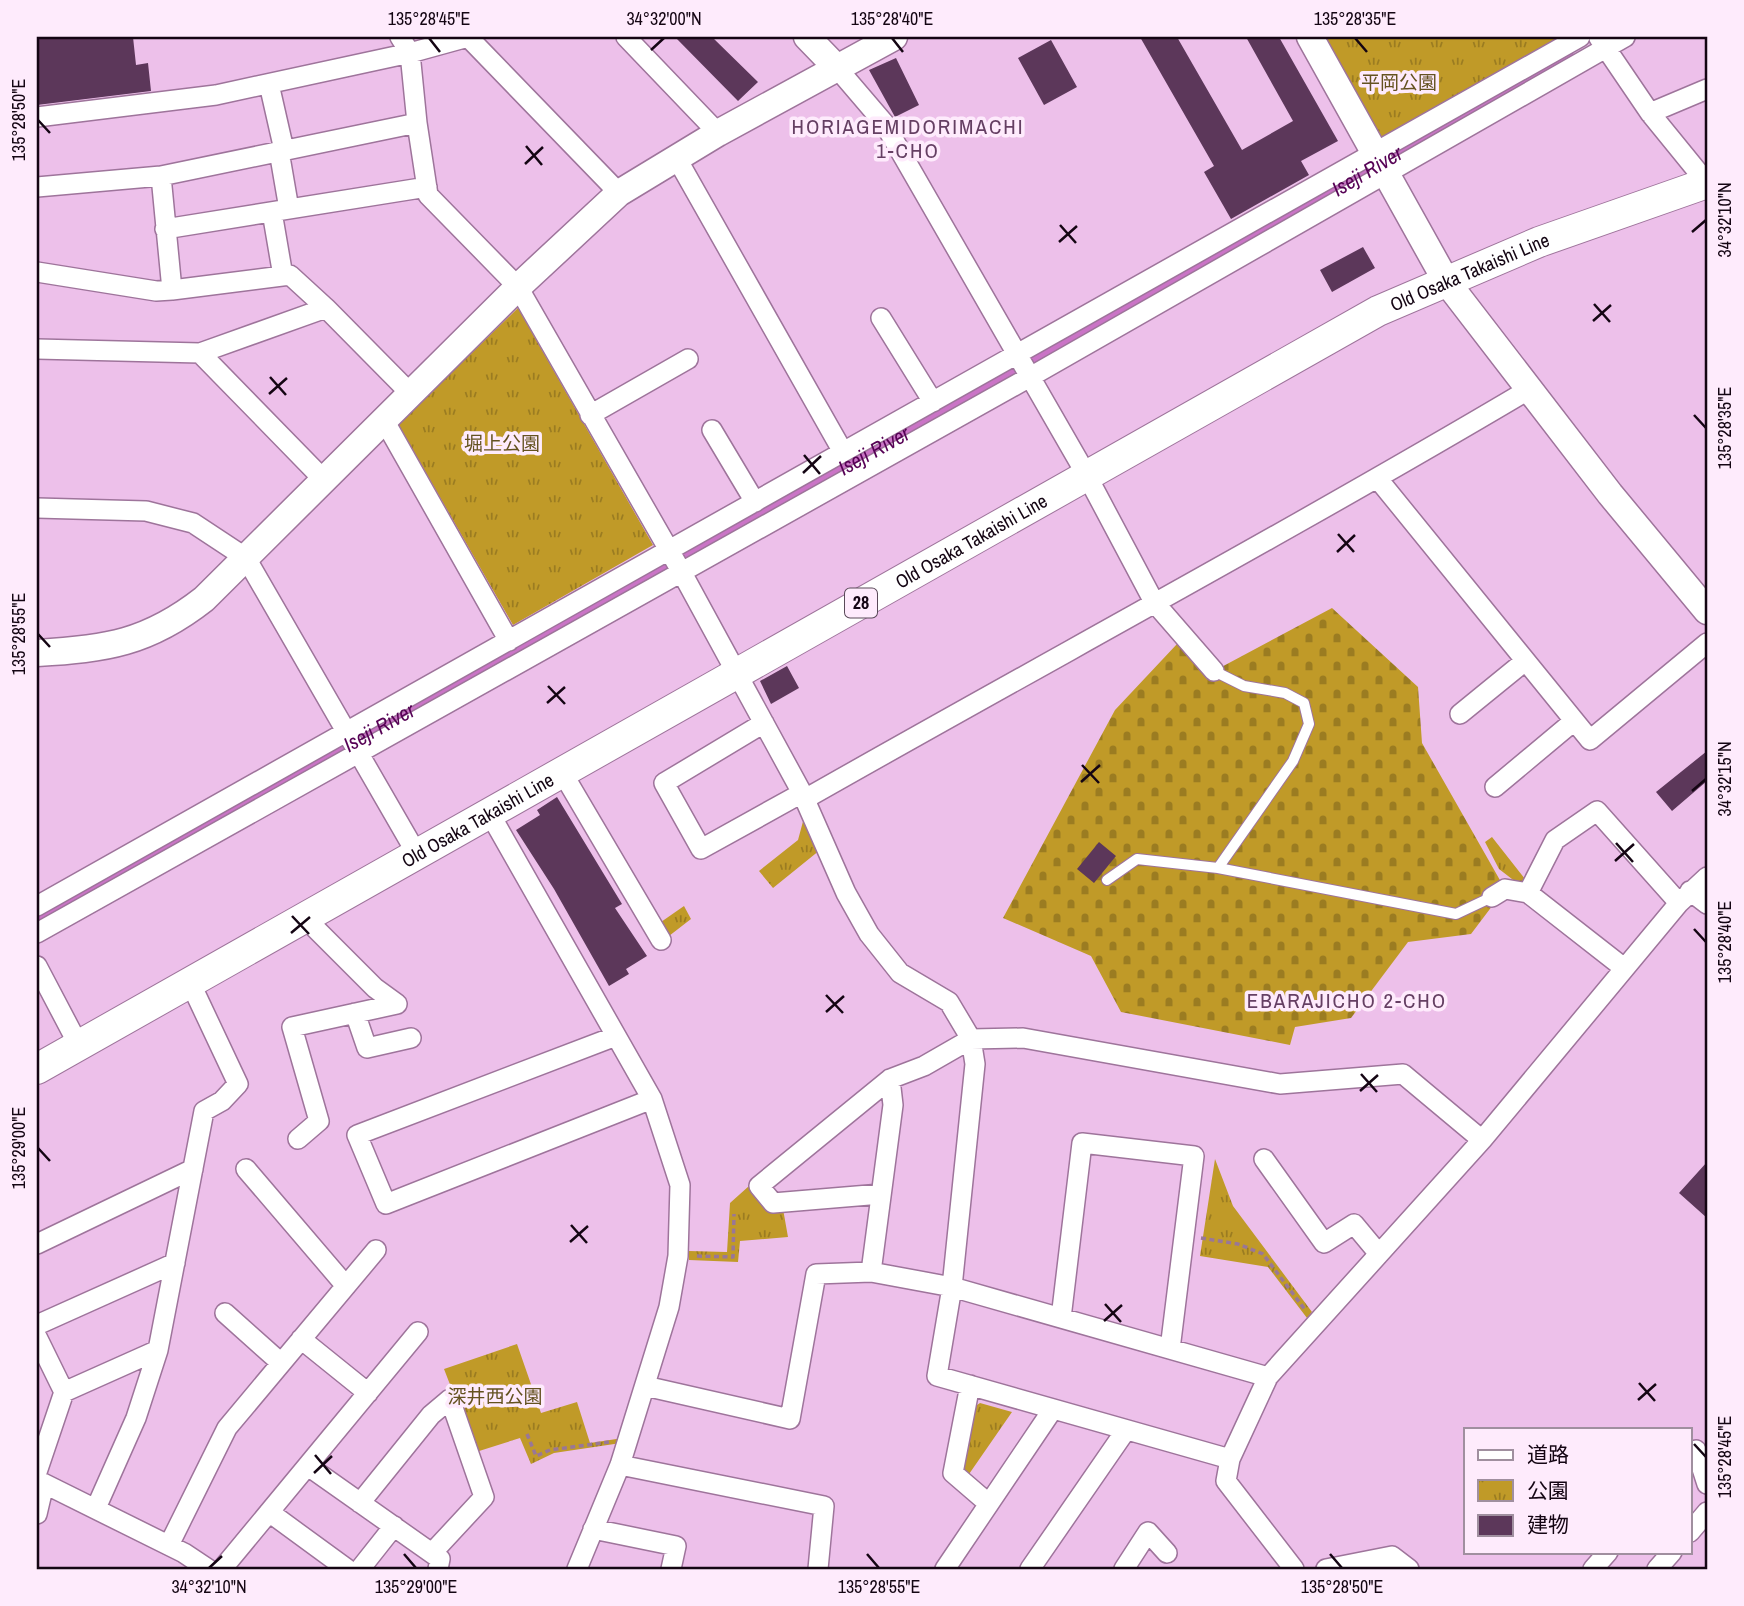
<svg xmlns="http://www.w3.org/2000/svg" width="1744" height="1606" font-family="'Archivo Narrow','Noto Sans JP',sans-serif">
<defs>
<pattern id="cemetery-stones" width="16" height="16" patternUnits="userSpaceOnUse" patternTransform="scale(1.75)"><rect width="16" height="16" fill="#c09a28"/><path d="M2 7V4a2 2 0 0 1 4 0v3zM10 15v-3a2 2 0 0 1 4 0v3z" fill="#9b7c21"/></pattern>
<pattern id="park-tufts" width="24" height="20" patternUnits="userSpaceOnUse" patternTransform="scale(1.75)"><rect width="24" height="20" fill="#c09a28"/><path d="M3 7l-1-3M5 7V3M7 7l1-3M15 17l-1-3M17 17v-4M19 17l1-3" fill="none" stroke="#9b7c21"/></pattern>
</defs>
<rect width="100%" height="100%" fill="#edc0ea"/>
<path fill="url(#cemetery-stones)" d="M1332,608L1418,687L1422,743L1505,889L1471,934L1408,942L1351,1018L1295,1027L1290,1045L1121,1012L1091,956L1003,918L1115,710L1177,644L1214,671Z"/>
<path fill="url(#park-tufts)" d="M1328,37H1563L1386,139L1378,136L1326,42Z
M518,308L653,545L513,625L398,424Z
M805,814L820,850L773,888L759,871L798,840Z
M1492,837L1525,879L1521,886L1499,869L1485,842Z
M684,906L691,919L669,936L661,922Z
M1215,1159L1233,1206L1312,1312L1307,1318L1268,1267L1200,1256Z
M749,1186L769,1211L783,1209L788,1237L740,1241L738,1262L689,1260V1251L727,1252L730,1203Z
M517,1344L541,1413L577,1402L590,1443L623,1438L621,1443L554,1453L531,1464L520,1438L476,1452L444,1369Z
M980,1403L1012,1412L967,1477L963,1469L974,1407Z"/>
<g fill="none" stroke-linecap="round" stroke-linejoin="round">
<path stroke="#ca74c6" stroke-width="33" id="s1" d="M37,919L1244,244L1558,59"/>
</g>
<path fill="#5c375a" d="M37,37H133L136,65L148,63L151,91L37,105Z
M675,37H712L758,82L738,101Z
M1140,37H1177L1242,150L1293,121L1246,37H1279L1338,141L1301,161L1309,175L1231,219L1204,172L1214,166Z
M1051,40L1077,87L1044,105L1018,58Z
M896,58L919,105L895,117L869,70Z
M1363,247L1375,268L1332,292L1320,270Z
M787,666L799,688L771,704L760,681Z
M1707,751V781L1672,811L1656,792Z
M557,797L622,904L615,908L647,956L626,969L629,974L609,986L554,889L516,830L540,815L537,810Z
M1099,842L1116,856L1094,883L1077,869Z
M1707,1162V1218L1679,1193Z"/>
<g fill="none" stroke-linecap="round" stroke-linejoin="round">
<defs>
<path id="lane" d="M1214,671L1244,686L1285,693L1304,703L1309,724L1293,761L1218,868
M1107,880L1137,859L1218,868L1456,914L1492,897"/>
<path id="street" d="M468,37L619,193
M626,37L718,133
M1599,38L1650,113L1707,183
M837,68L884,123L1086,474L1154,602L1214,671
M269,84L284,150
M1650,113L1707,89
M37,117L216,95L410,53L468,37
M417,123L428,195L518,287L681,571L802,793L846,893L869,934L900,973L949,1002L971,1039L975,1064L952,1287L937,1376L1230,1459
M279,151L289,209
M676,157L843,452
M37,187L161,176L417,123L410,53L400,37
M272,212L283,276
M165,229L427,187
M37,272L156,291L172,290
M326,308L411,394
M881,318L933,402
M37,349L200,353L326,308L290,275L172,290L161,176
M200,353L323,479
M590,415L688,359
M384,420L509,641
M712,430L755,502
M1378,479L1590,740L1707,643
M37,508L146,511L193,523L246,558L418,856
M1460,714L1525,661
M764,723L664,783L701,849L802,793
M562,772L661,940
M1495,787L1574,721
M805,799C1046,662 1290,531 1528,390
M490,814L652,1099L680,1185L678,1256L669,1307L620,1465L577,1569
M1690,891L1707,904
M1528,893L1555,840L1597,811L1679,903
M1492,897L1505,889L1528,893L1624,968
M37,906L1580,37
M37,933L1030,377L1625,37
M37,966L78,1044
M355,1013L367,1048L411,1038
M616,1036L357,1135L386,1204L652,1099
M298,1139L319,1121L292,1027L397,1004L375,988L304,917
M1264,1159L1324,1243L1354,1224L1379,1254
M246,1169L346,1286
M881,1194L773,1203L759,1186L890,1079L924,1066L971,1039L1023,1038L1280,1084L1403,1074L1482,1140
M37,1244L193,1169
M871,1272L893,1105L890,1079
M225,1313L281,1363
M1061,1318L1082,1143L1194,1156L1170,1349
M37,1325L175,1263
M37,1337L64,1392L37,1472
M301,1339L368,1393
M970,1385L953,1473L989,1504
M645,1386L790,1419L816,1274L871,1272L952,1287L1268,1377
M64,1392L158,1350
M1696,1450L1707,1484
M620,1465L824,1506L818,1569
M308,1466L440,1559L438,1569
M37,1480L184,1553L208,1569
M360,1503L431,1415L450,1399L484,1497L432,1553
M96,1508L136,1418L158,1350L204,1111L222,1101L238,1084L189,980
M269,1512L347,1569
M37,1514L44,1484
M593,1529L676,1546L671,1569
M1690,1532L1707,1512
M169,1545L227,1428L376,1250
M222,1569L418,1332
M360,1569L394,1526
M945,1569L1053,1409
M1030,1569L1126,1430
M1124,1569L1148,1532L1167,1553
M1294,1569L1226,1481L1230,1459L1268,1377L1482,1140L1679,903L1707,877
M1326,1569L1392,1556L1409,1569
M1593,1569L1608,1552
M1657,1569L1672,1552"/>
<path id="secondary" d="M807,37L837,68
M1310,37L1446,281L1610,494L1707,611
M37,653C106,649 148,643 204,599L518,287L619,193L718,133L894,37"/>
<g id="primary">
<path id="s2" d="M37,1069L1378,311L1539,242L1707,183"/>
</g>
</defs>
<use href="#lane" stroke="#9e749b" stroke-width="12"/>
<use href="#street" stroke="#9e749b" stroke-width="22"/>
<use href="#secondary" stroke="#9e749b" stroke-width="29"/>
<use href="#primary" stroke="#9e749b" stroke-width="32"/>
<path stroke="#997797" stroke-width="3.5" stroke-dasharray="5 3.5" stroke-linecap="butt" d="M1201,1238L1238,1244L1263,1254L1306,1311
M697,1256L733,1257L734,1214
M527,1434L536,1456L550,1450L609,1442"/>
<use href="#lane" stroke="#fff" stroke-width="10"/>
<use href="#street" stroke="#fff" stroke-width="19"/>
<use href="#secondary" stroke="#fff" stroke-width="26"/>
<use href="#primary" stroke="#fff" stroke-width="30"/>
</g>
<path fill="none" stroke="#140513" stroke-width="2.5" d="M429,38L440,52M892,38L903,52M1355,38L1367,52M651,50L664,38M38,120L50,133M526,146L542,165M525,164L543,147M1060,225L1076,243M1692,232L1706,220M1059,242L1077,226M1594,304L1610,322M1593,321L1611,305M270,377L286,395M269,394L287,378M1694,415L1706,428M804,455L820,474M803,473L821,456M1338,534L1354,552M1337,552L1355,535M38,634L50,647M548,686L565,704M547,703L565,687M1082,765L1099,783M1081,782L1100,765M1692,791L1706,779M1616,843L1633,862M1615,861L1634,844M292,916L309,934M1694,929L1706,942M291,933L310,917M826,995L843,1013M826,1012L844,996M1361,1074L1377,1092M1360,1091L1378,1075M38,1148L50,1161M571,1225L587,1243M570,1242L588,1226M1105,1304L1121,1322M1104,1321L1122,1305M1639,1383L1655,1401M1638,1400L1656,1384M1694,1444L1706,1457M315,1455L331,1474M314,1473L332,1456M404,1554L416,1568M867,1554L879,1568M1330,1554L1342,1568M209,1568L222,1556"/>
<g text-anchor="middle" stroke-width="7" stroke-linejoin="round" paint-order="stroke">
<rect fill="#feebfc" stroke="#5a4a59" stroke-width="2" x="845" y="588.5" width="32" height="29" rx="5"/>
<g font-size="18" font-weight="bold" fill="#140513">
<text x="861" y="609">28</text>
</g>
<g font-size="19" fill="#645220" stroke="#feebfc">
<text x="1399" y="89">平岡公園</text>
<text x="502" y="450">堀上公園</text>
<text x="495" y="1403">深井西公園</text>
</g>
<g font-size="19" fill="#140513" stroke="#feebfc">
<text dy="7" stroke="none"><textPath href="#s2" startOffset="1640">Old Osaka Takaishi Line</textPath></text>
<text dy="7" stroke="none"><textPath href="#s2" startOffset="1073">Old Osaka Takaishi Line</textPath></text>
<text dy="7" stroke="none"><textPath href="#s2" startOffset="506">Old Osaka Takaishi Line</textPath></text>
</g>
<g font-size="21" letter-spacing="2" fill="#653f63" stroke="#feebfc">
<text x="908" y="134">HORIAGEMIDORIMACHI<tspan x="908" dy="24">1-CHO</tspan></text>
<text x="1347" y="1008">EBARAJICHO 2-CHO</text>
</g>
<g font-size="21" font-style="italic" fill="#560255" stroke="#feebfc">
<text dy="7" stroke="none"><textPath href="#s1" startOffset="1526">Iseji River</textPath></text>
<text dy="7" stroke="none"><textPath href="#s1" startOffset="959">Iseji River</textPath></text>
<text dy="7" stroke="none"><textPath href="#s1" startOffset="392">Iseji River</textPath></text>
</g>
</g>
<rect width="1744" height="1606" fill="none" stroke="#feebfc" stroke-width="77"/>
<rect x="1464" y="1428" width="228" height="126" fill="#feebfc" stroke="#a08f9f" stroke-width="2"/>
<rect x="1478" y="1450" width="35" height="10" fill="#ffffff" stroke="#a08f9f" stroke-width="2"/>
<text x="1527" y="1462" font-size="21" fill="#140513">道路</text>
<rect x="1478" y="1480" width="35" height="21" fill="url(#park-tufts)" stroke="#a08f9f" stroke-width="2"/>
<text x="1527" y="1498" font-size="21" fill="#140513">公園</text>
<rect x="1478" y="1515" width="35" height="21" fill="#5c375a" stroke="#a08f9f" stroke-width="2"/>
<text x="1527" y="1532" font-size="21" fill="#140513">建物</text>
<rect x="38" y="38" width="1668" height="1530" fill="none" stroke="#140513" stroke-width="2.5"/>
<g font-size="18" text-anchor="middle" fill="#140513">
<text x="429" y="25">135°28'45"E</text>
<text x="664" y="25">34°32'00"N</text>
<text x="892" y="25">135°28'40"E</text>
<text x="1355" y="25">135°28'35"E</text>
<text transform="translate(19 120) rotate(-90)" y="6">135°28'50"E</text>
<text transform="translate(1725 220) rotate(-90)" y="6">34°32'10"N</text>
<text transform="translate(1725 428) rotate(-90)" y="6">135°28'35"E</text>
<text transform="translate(19 634) rotate(-90)" y="6">135°28'55"E</text>
<text transform="translate(1725 779) rotate(-90)" y="6">34°32'15"N</text>
<text transform="translate(1725 942) rotate(-90)" y="6">135°28'40"E</text>
<text transform="translate(19 1148) rotate(-90)" y="6">135°29'00"E</text>
<text transform="translate(1725 1457) rotate(-90)" y="6">135°28'45"E</text>
<text x="209" y="1593">34°32'10"N</text>
<text x="416" y="1593">135°29'00"E</text>
<text x="879" y="1593">135°28'55"E</text>
<text x="1342" y="1593">135°28'50"E</text>
</g>
</svg>
